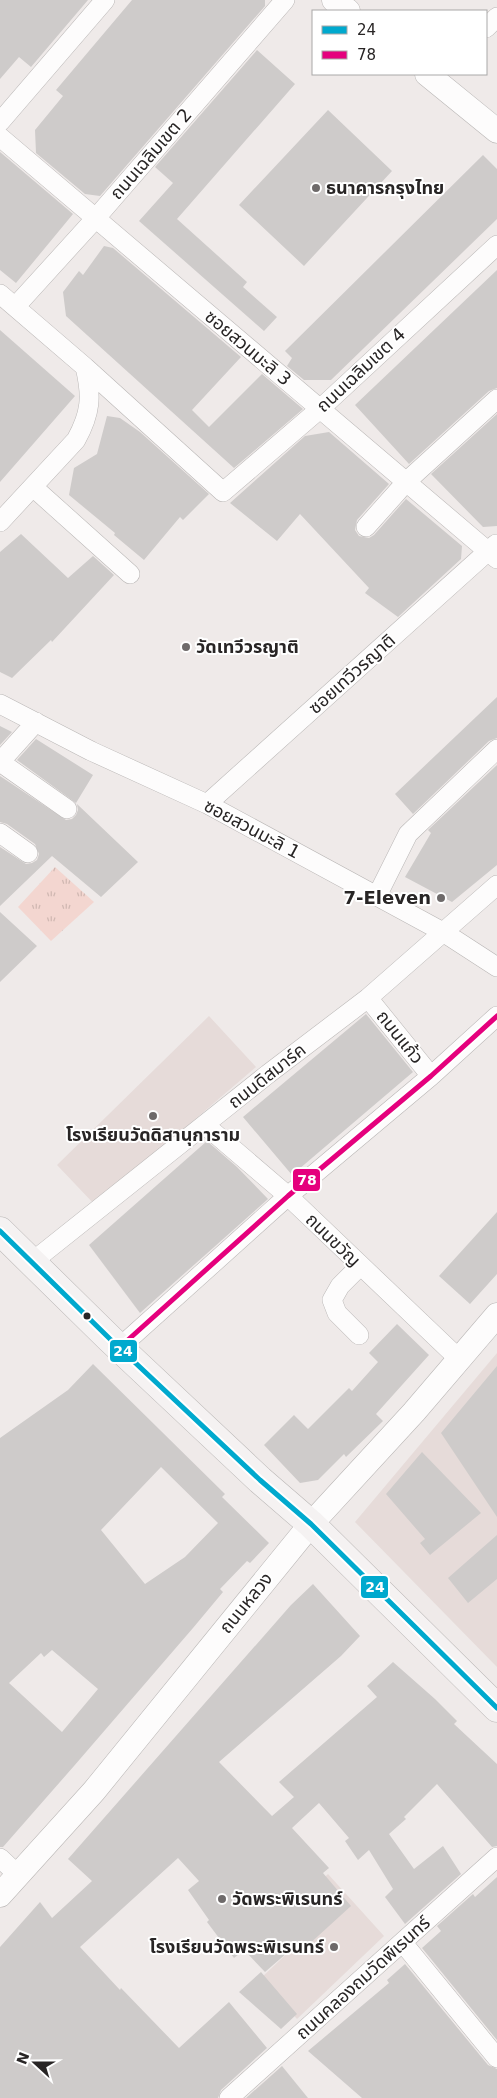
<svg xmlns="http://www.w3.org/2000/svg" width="497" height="2098" font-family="'DejaVu Sans','Noto Sans Thai',sans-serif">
<defs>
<pattern id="grass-tufts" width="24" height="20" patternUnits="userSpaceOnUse" patternTransform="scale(1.25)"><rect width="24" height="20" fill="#f3d6d0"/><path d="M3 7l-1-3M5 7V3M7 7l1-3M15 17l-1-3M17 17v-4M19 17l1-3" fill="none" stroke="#d0b8b2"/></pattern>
</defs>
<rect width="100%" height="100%" fill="#efeae9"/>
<path fill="#e6dbd9" d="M209,1016L256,1067L95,1205L57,1165Z
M497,1353V1667L355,1522Z
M328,1874L384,1936L297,2019L261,1978L296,1945L276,1923Z"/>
<path fill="url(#grass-tufts)" d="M55,867L94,902L51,941L18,907Z"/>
<path fill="#cecbca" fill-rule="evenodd" d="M0,0H88L31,67L19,57L0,79Z
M132,0H265V6L100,196L85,194L36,153L35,130L63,96L56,90Z
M257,50L295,84L177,219L247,282L243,287L277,317L264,331L139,221L173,183L155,167Z
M328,110L392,171L304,266L239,205Z
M0,152L73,214L16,283L0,270Z
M483,155L497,169V219L331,380H304L287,366L292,358L285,351Z
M104,246L113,248L241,357L192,410L209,427L262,374L303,409L234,468L66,316L63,292L79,271L83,275Z
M497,270V388L489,391L409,464L355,405Z
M0,330L75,396L0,482Z
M497,414V526L483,527L431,474Z
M107,416L120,418L140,432L209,494L183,520L180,517L144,560L114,535L115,533L69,495L74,468L97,454Z
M329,432L389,484L357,520L355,530L359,536L369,538L374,535L406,499L462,546L461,559L398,617L365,593L369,588L300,514L277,541L230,503L305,436Z
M21,534L68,578L93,556L114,575L52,642L51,640L12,678L0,672V552Z
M497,697V738L489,741L413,814L395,794Z
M0,726L12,732L0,745Z
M36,739L93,775L76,803L17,760Z
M497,765V865L452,902L405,877L431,833L428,830Z
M0,776L66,820L72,819L76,815L78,810L77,804L138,862L101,897L52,856L0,906V847L26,864L32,863L37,860L39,854L35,844L7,824L0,822Z
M0,912L37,946L0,982Z
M366,1014L413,1072L292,1175L243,1117Z
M207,1141L237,1167L268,1199L140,1313L89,1245Z
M497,1212V1274L470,1304L439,1276Z
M397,1324L429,1355L376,1414L383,1421L346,1457L344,1454L318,1480L300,1483L264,1445L294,1415L308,1429L349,1388L352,1391L378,1362L369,1353Z
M93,1364L225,1494L222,1497L269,1543L250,1563L247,1561L220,1589L223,1592L193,1628L74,1766L3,1847H0V1438L68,1390ZM161,1467L218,1523L185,1557L145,1584L101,1530ZM52,1650L98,1689L62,1732L9,1683L41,1653L44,1657Z
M497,1366V1517L441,1433Z
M422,1452L481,1513L430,1555L420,1543L425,1539L386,1494Z
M497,1535V1579L468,1603L448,1578Z
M313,1584L360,1636L341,1656L219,1762L272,1816L294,1797L279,1782L377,1697L367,1686L393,1662L435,1699L457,1721L454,1724L497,1764V1846L492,1847L437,1784L404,1817L406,1819L389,1834L414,1869L443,1846L461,1874L405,1924L385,1897L393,1889L369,1850L358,1860L345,1841L349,1838L319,1803L292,1828L329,1868L323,1873L351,1906L306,1947L302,1940L265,1972L244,1950L234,1958L207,1922L209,1920L188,1890L199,1881L178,1858L80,1947L120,1990L121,1988L179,2048L229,2002L267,2048L221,2090L218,2098H0V1947L40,1902L52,1918L92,1881L68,1859L291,1605Z
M497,1877V2040L422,1948L441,1931L437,1926L473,1894L475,1897Z
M405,1964L488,2065L497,2069V2098H362L308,2051L389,1983L387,1980Z
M261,1972L297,2014L281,2029L239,1992Z
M282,2066L308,2098H246Z"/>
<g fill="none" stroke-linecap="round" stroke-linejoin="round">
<defs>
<path id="minor" d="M486,28L497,17
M0,122L105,0
M0,137L497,559
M0,294L85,367L223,492L321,408L497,245
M15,307L95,219L285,0
M33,487L130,574
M0,522L76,440C91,413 92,396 85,367
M366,527L407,481L497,399
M0,704L91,751L207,804L443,932L497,967
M0,762L67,809
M0,762L36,722
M207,804L496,544
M0,833L28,853
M377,896L408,834L497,749
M368,998L431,1076
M205,1125L288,1196L459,1359
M32,1262L268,1074L368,998L497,885
M359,1335L337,1313L332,1300L340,1286L360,1266
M119,1348L288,1196L431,1076L497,1016
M0,1858L18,1875
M403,1943L497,2058
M229,2098L497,1857"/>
<path id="tertiary" d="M334,0L348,11
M427,74L497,131
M0,1895L94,1791L311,1524L414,1412L497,1315"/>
<path id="secondary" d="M0,1231L110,1339L260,1480L311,1524L497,1708"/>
</defs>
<use href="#minor" stroke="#b9b6b5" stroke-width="20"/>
<use href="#tertiary" stroke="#b9b6b5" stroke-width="25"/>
<use href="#secondary" stroke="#b9b6b5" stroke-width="29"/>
<use href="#minor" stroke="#fdfcfc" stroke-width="19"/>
<use href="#tertiary" stroke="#fdfcfc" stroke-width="24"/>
<use href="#secondary" stroke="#f5f2f2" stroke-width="28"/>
<defs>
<path id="bus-1" d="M0,1231L110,1339L260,1480L311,1524L497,1708"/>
<path id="bus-2" d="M119,1348L288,1196L431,1076L497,1016"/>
</defs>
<use href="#bus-1" stroke="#fff" stroke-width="9"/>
<use href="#bus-2" stroke="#fff" stroke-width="9"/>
<use href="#bus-1" stroke="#00a9ce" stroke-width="5"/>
<use href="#bus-2" stroke="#e5007d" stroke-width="5"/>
</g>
<g fill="#6e6a6a" stroke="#fff" stroke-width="2">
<circle cx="316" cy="188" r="5"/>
<circle cx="186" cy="647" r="5"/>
<circle cx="441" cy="898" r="5"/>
<circle cx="153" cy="1116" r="5"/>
<circle cx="222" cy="1899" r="5"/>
<circle cx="334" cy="1947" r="5"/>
</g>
<circle fill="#282525" stroke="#fff" stroke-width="2" cx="87" cy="1316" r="4.5"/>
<g text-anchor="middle" stroke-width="4" stroke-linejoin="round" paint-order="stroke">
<g font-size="18" fill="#282525" stroke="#fff">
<text transform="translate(151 154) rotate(-49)" y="6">ถนนเฉลิมเขต 2</text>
<text transform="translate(248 348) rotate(40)" y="6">ซอยสวนมะลิ 3</text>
<text transform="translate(361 370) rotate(-43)" y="6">ถนนเฉลิมเขต 4</text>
<text transform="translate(352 674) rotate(-42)" y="6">ซอยเทวีวรญาติ</text>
<text transform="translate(252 829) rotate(28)" y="6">ซอยสวนมะลิ 1</text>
<text transform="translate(400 1037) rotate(51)" y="6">ถนนแก้ว</text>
<text transform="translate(267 1076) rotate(-38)" y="6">ถนนดิสมาร์ค</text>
<text transform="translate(333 1240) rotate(44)" y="6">ถนนขวัญ</text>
<text transform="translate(246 1603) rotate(-51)" y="6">ถนนหลวง</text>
<text transform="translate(363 1978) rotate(-42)" y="6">ถนนคลองถมวัดพิเรนทร์</text>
</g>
<g font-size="18" font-weight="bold" fill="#282525" stroke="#fff" text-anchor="start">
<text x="326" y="194">ธนาคารกรุงไทย</text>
<text x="196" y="653">วัดเทวีวรญาติ</text>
<text x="431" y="904" text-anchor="end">7-Eleven</text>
<text x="153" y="1141" text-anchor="middle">โรงเรียนวัดดิสานุการาม</text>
<text x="232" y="1905">วัดพระพิเรนทร์</text>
<text x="324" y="1953" text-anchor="end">โรงเรียนวัดพระพิเรนทร์</text>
</g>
</g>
<g stroke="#fff" stroke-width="2">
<rect x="292" y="1168" width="29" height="24" rx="5" fill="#e5007d"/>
<rect x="109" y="1339" width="29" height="24" rx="5" fill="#00a9ce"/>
<rect x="360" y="1575" width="29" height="24" rx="5" fill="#00a9ce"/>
</g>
<g font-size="14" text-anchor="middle" font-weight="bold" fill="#fff">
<text x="307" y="1185">78</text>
<text x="123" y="1356">24</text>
<text x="375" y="1592">24</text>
</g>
<rect x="312" y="10" width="175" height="65" fill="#ffffff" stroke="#a9a8a8"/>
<rect x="322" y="26" width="25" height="8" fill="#00a9ce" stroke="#a9a8a8"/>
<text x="357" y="35" font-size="15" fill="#282525">24</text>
<rect x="322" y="51" width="25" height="8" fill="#e5007d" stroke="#a9a8a8"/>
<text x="357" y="60" font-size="15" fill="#282525">78</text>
<g transform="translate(35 2063) rotate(291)" stroke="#ffffff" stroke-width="4" paint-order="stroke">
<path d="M0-4L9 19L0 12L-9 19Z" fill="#282525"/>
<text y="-8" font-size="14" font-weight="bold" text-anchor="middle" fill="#282525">N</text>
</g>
</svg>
